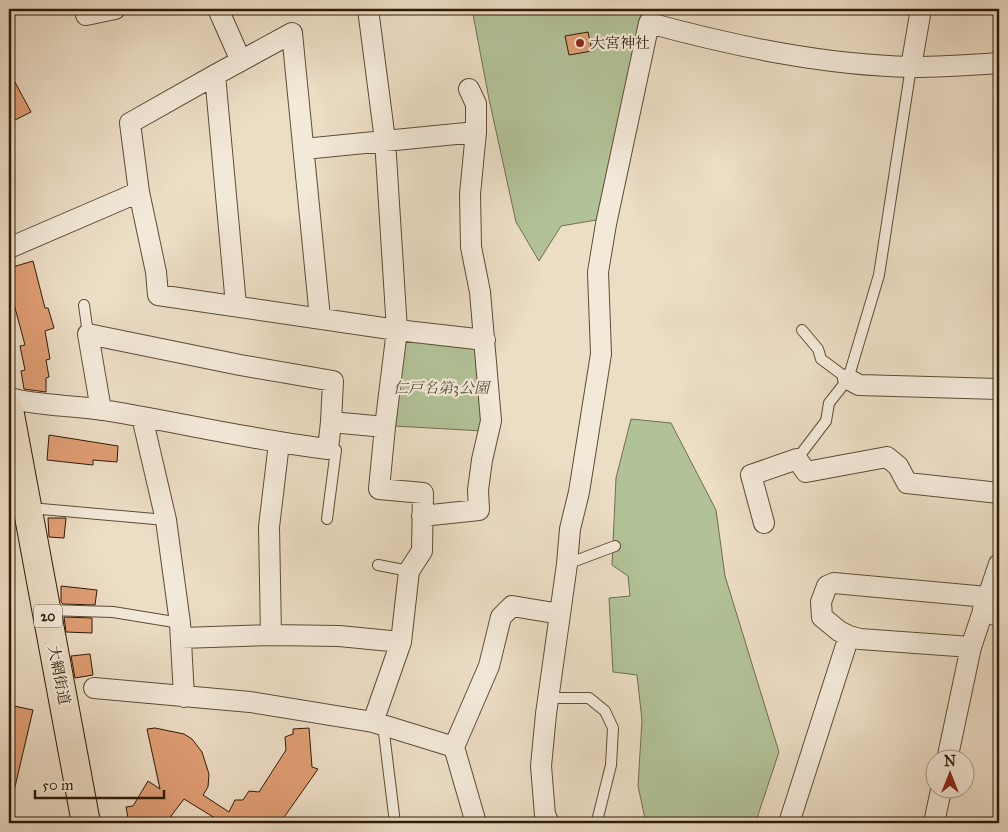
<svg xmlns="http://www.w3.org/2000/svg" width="1008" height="832" font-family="'IM FELL Great Primer','Noto Serif JP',serif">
<rect width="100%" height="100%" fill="#ecddc5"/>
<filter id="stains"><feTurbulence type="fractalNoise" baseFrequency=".004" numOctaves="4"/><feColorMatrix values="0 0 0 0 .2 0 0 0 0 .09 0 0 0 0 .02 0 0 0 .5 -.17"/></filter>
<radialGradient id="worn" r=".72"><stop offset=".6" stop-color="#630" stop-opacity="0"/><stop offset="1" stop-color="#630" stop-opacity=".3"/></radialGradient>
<path fill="#b2c298" stroke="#706e50" d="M472,9H649L639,34L608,218L561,226L539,261L516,222L489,99Z
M405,340L477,349L483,431L394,426Z
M631,419L671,423L716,510L725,576L779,752L756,821L748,823H646L638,786L642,720L637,675L613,672L609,598L630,596L628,576L612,565L616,478Z"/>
<path fill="#e19e74" stroke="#2e1b07" d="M588,32L592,51L569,55L565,36Z
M9,71L31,112L9,123Z
M33,261L45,308H48L54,328L45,331L50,359L46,360L49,377L46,378V392L24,389L21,371L25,370L20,346L25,345L15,308L9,272V268Z
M49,435L118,446L117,462L93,460V465L47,460Z
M48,518H66L64,538L49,537Z
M61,586L97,590L95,605L63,604L61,602Z
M64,617L92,618V633L66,632Z
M90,654L93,675L75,678L71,656Z
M9,705L33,710L14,791H9Z
M155,728L184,734L192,739L202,752L209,774L208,787L203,795L229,812L235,800H243L249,791L259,792L286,750L285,737L293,734V729L309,728L312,767L318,769L280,823H223L184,799L171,816L172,823H129L126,807L133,806L148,781L160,789L147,729Z"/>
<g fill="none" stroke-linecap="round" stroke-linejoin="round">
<defs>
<path id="lane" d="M84,305L88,334
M802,330L818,349L821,359L848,379
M797,459L826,421L829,403L848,379L879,275L911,67
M30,508L166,520
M327,519L336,450L329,449
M567,564L615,546
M378,565L409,571
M47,610L113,612L180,623
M548,698H589L605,711L613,728L611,765L597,821V823
M383,725L395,823"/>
<path id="street" d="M85,9L86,15L115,9
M218,9L241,61
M368,9L385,140L397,330L385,427L379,489L423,493L422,551L409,571L401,642L373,722
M911,67L921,9
M215,75L236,305
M304,149L476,132
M9,248L139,192
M320,318L292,33L215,75L130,123L139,192L156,272L158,295L397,330L485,340
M848,379L859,385L999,389
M9,398C39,406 72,405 103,410C178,422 252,440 328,449L331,422L333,381L240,365L88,334L101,410
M142,417L166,520L180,623L184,697
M331,422L385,427
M422,516L479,510L478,490L482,460L491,421L480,292L471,247L470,194L476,132V104L469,89
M764,523L751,475L797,459L806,472L887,457L898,466L907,483L999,493
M983,609L999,617
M271,635L269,527L279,443
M181,638L271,635L339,636L401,642
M971,647L860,639L849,636L839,631L822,617L821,602L827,586L834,583L987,597
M94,688L250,702L373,722L454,747
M947,760L971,647L999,564
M476,823L454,747L489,666L501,617L512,606L560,614
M549,823L545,815L541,766L546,714L567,564L570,529L579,492L601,354L598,272L606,224L649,23C734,46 823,65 912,67C941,67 970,65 999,63
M789,823L849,636
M934,823L941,790"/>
<path id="primary" d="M9,409L86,823"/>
</defs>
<use href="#lane" stroke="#5e4c36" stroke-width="12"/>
<use href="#street" stroke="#5e4c36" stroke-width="22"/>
<use href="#primary" stroke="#2e1b07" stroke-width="30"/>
<use href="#lane" stroke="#f3e9d9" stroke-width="10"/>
<use href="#street" stroke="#f3e9d9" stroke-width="20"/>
<use href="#primary" stroke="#ecddc5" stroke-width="28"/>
</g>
<circle fill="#8f2418" stroke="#f3e9d9" stroke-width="2" cx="580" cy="43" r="5"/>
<g text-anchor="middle" stroke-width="4.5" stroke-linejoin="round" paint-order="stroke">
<rect fill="#f3e9d9" stroke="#695946" stroke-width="1" x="34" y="604.5" width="28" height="23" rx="4"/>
<g font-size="14" font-weight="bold" fill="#2e1b07">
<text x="48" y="621">20</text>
</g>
<g font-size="15" fill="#2e1b07" stroke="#f3e9d9" text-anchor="start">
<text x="590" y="48">大宮神社</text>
</g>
<g font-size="15" font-style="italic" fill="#564d32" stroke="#f3e9d9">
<text x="441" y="393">仁戸名第3公園</text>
</g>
<g font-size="15" fill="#2e1b07" stroke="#f3e9d9">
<text transform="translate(59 675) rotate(79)" y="5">大網街道</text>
</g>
</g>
<rect width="1008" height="832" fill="none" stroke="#ecddc5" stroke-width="30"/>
<rect x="10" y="10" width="988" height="812" fill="none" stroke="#2e1b07" stroke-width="2.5"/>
<rect x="15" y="15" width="978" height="802" fill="none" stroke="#2e1b07"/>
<g transform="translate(950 774)"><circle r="24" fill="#f3e9d9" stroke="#a49785"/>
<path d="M0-4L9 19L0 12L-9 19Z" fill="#8f2418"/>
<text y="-8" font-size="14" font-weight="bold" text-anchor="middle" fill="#2e1b07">N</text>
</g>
<path d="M35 790v8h129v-8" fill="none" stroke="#2e1b07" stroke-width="2.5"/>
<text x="42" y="790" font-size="15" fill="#2e1b07" stroke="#f3e9d9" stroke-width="4" paint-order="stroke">50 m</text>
<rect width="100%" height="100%" filter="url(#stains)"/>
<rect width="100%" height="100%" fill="url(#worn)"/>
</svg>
